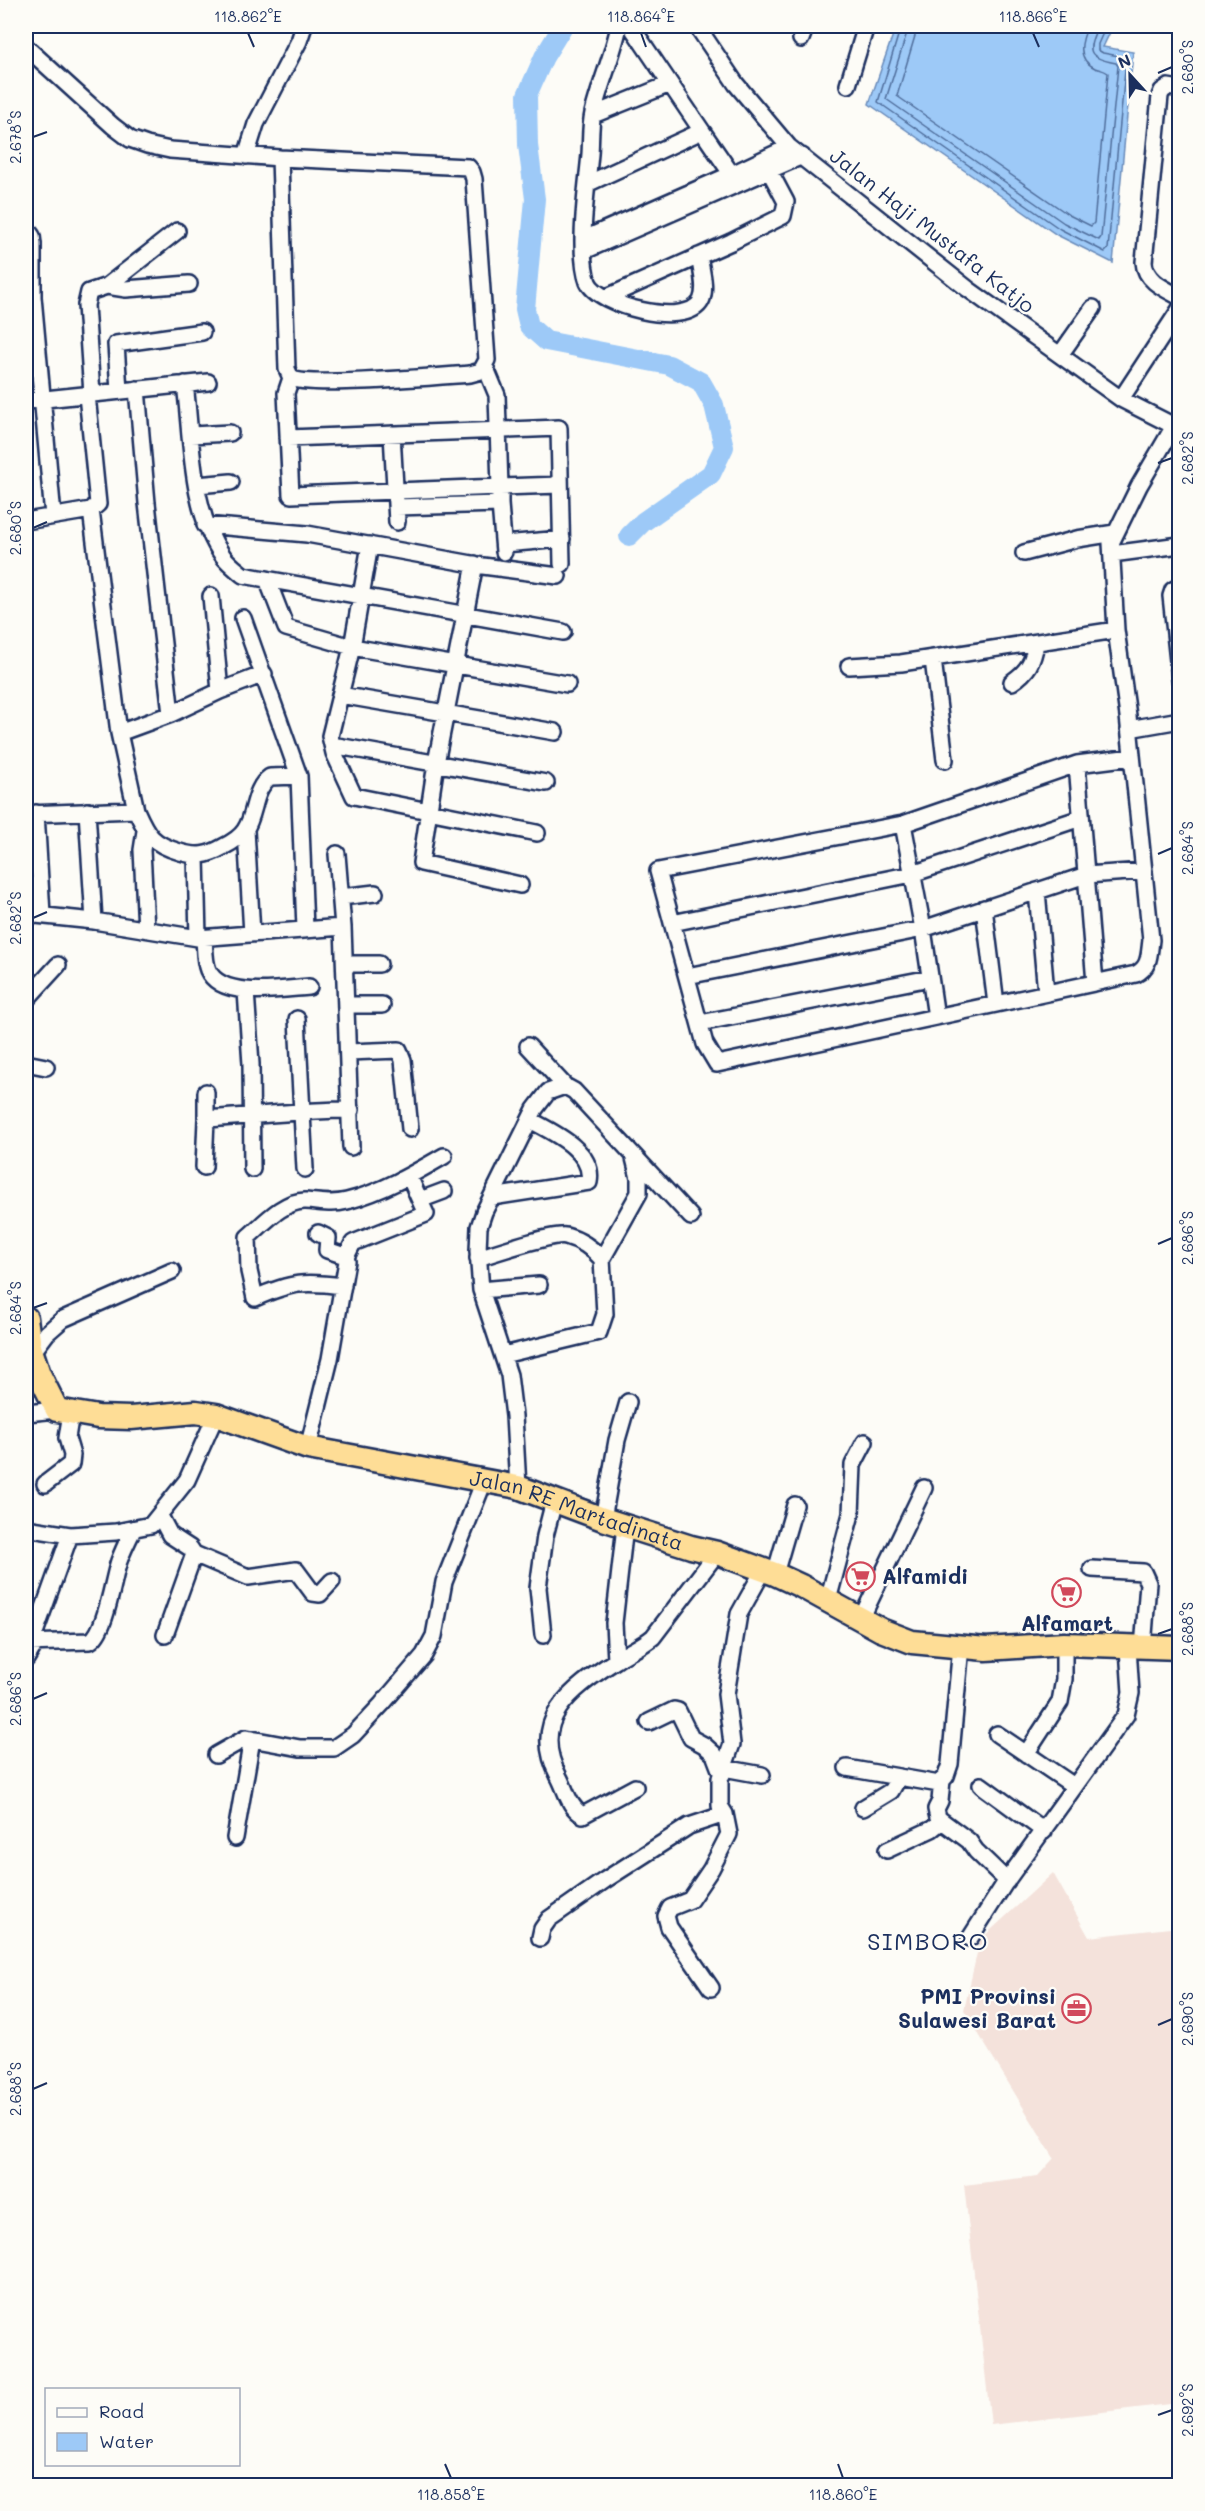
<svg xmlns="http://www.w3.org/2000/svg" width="1205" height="2511" font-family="Mali,sans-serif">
<rect width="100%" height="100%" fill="#fdfcf7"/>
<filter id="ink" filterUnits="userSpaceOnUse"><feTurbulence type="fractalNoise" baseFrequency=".0167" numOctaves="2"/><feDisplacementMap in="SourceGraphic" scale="12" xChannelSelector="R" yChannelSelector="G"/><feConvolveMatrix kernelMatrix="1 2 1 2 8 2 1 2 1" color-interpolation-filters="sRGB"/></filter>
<g filter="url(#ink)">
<path fill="#f4e2db" d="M1053,1873L1089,1937L1179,1927V2403L991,2425L964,2185L1038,2176L1054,2158L964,2010L980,1940Z"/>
<path fill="#9dc9f7" stroke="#698bba" stroke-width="1.5" d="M896,26H1113L1103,47L1133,52L1113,263L1057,235L869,104Z"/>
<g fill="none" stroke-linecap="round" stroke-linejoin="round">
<path stroke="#4f6d9b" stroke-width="1.5" d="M901,26L878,102L1060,229L1105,252L1108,249L1126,60L1124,57L1103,53L1098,50V44L1106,26
M909,26L886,99L1064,223L1099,240L1101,237L1118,66L1116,63C1087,58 1086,51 1098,26
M918,26L897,96L1069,215L1091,226L1094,223L1108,73C1104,70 1101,70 1095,68C1076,59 1081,41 1088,26"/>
<path stroke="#9dc9f7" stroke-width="20" d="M563,26L544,57L527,95L528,145L535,199L525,309L529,326L546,341L669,365L701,382L714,405L724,447L711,474L643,522L629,536"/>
<defs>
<path id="minor" d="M619,26C613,55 600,84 593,113C590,126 591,141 590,154C587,187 577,252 588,282C597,305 686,329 701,301C707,289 701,269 699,256
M631,26L702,131
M697,26L736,84L789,147L968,289L1121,399L1180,429
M801,39L806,26
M26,47L113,126L130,139L147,145L170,150L280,158L468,167L472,172L474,179L487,360L481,371L470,374C442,376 307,388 291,378L287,369L280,158
M848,85L866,26
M1180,89L1168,87L1162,91L1160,96L1144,262C1145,281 1165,289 1180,297
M593,115L670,84
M246,156L256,124L299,41L304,26
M587,184L702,131L737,182
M26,228L32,236L33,244V297L53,516
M584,239L732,174L789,147
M584,251L802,156
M107,286L177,231
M607,297L731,242L783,216L786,202L769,170
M1060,355L1093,308
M291,378L286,393L291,495L500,487L497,395L485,366
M185,384C192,439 190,510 223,556C228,563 236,569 243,575L563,632
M119,391L116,344L202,332
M92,394L86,305L89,292L107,286L126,289L189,284
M1121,399L1180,309
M26,401L208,382
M392,434L397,522
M191,435L230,433
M288,438L559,428L562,564
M197,485L231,482
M500,504L504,552
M396,507L500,504V487L560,485
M91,510L119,733
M26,521L91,510L98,504L87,395
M205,525L307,534L483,566L558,576
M504,544L562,539
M370,545L352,647L567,684
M1024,553L1077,539L1115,533
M1112,554L1180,545
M475,564L436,763L421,863L520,885
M267,579L286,628L352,647L330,736L334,753L354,796L537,833
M1180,586L1173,590L1171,596L1180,680
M211,596L220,691
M243,618L299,776L305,929
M933,659L945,760
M849,666L901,663L1116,630
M1012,682C1028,671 1033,662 1036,643
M340,695L555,732
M171,714L220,691L264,674
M1129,729L1180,720
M332,745L546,783
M1132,757L1077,764L903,824L658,871L705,1044L717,1064L1136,974C1150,967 1149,955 1151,940L1128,716L1116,630L1111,543L1139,486L1174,426
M1077,764L1095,983
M136,810C147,835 152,844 180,852C197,857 207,856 223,847C231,843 240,838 245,830C256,814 253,789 270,777L299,776
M87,811L94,921
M36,813L42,914
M26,814L136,810L119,733L171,714L147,503L137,389
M903,824L923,929L936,1017
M246,830L252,934
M145,831L142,850L146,929
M196,857L198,938
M1037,891L1046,993
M341,897L375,893
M984,908L996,1004
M26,914L94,921L198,938L343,927L337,854
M672,923L912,874L1081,818
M343,927L351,1147
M204,938C205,948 204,960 208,970C221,1000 282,989 309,987
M345,964H379
M687,976L923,929L1086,875L1144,871
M246,991L251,1064L252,1169
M26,1000L58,965
M346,1005H382
M297,1019L305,1169
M700,1023L930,978
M528,1046L565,1086
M348,1052L399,1050L403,1060L410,1129
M26,1063L46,1067
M206,1119V1092
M204,1167L206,1119C255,1116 302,1110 351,1110
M492,1197L589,1182C595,1151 552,1132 530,1120
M420,1200L444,1191
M346,1257L353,1243L426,1214L409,1176
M478,1258C494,1253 554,1233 566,1236C581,1240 592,1248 602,1259L605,1314L599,1332L503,1355
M602,1259L639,1193V1178L634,1158
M343,1286C304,1281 292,1282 255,1298L249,1271L248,1237C263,1224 284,1200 306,1201C321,1202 332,1205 347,1201C382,1192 413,1174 444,1156
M481,1290L539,1285
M32,1353L47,1333L63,1319L172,1271
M26,1413L57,1410
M308,1448L330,1359L347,1261L345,1256L327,1250L328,1238L318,1233
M45,1484L71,1464L72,1455L67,1438L71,1413
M518,1487L514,1416L509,1375L481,1290L478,1251L479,1227L484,1212L535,1109L548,1092L565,1086L574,1091L691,1217
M160,1516L170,1535L190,1548L194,1554L165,1635
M603,1519L617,1440L628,1402
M26,1528L70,1535
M194,1554L248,1577L296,1570L313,1593L320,1594L332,1581
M1092,1569L1143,1572L1148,1583L1143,1648
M775,1574L795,1505
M828,1600L851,1514L853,1465L865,1442
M861,1619L924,1488
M543,1635L538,1588L545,1536L554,1501
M26,1643L90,1641C106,1633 113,1578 119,1561C123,1550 128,1540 133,1530
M31,1644L70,1535L116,1532L151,1525L187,1480L216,1415
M26,1659L35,1644
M616,1660L614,1623L625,1526
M649,1722L674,1710L678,1711L691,1738L704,1745L714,1754L722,1775
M997,1734L1074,1786
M1026,1754L1060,1702L1064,1679V1644
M216,1755L246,1738L300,1748H334L353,1735L382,1704L424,1655L434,1636L444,1582L484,1481
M724,1768L762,1775
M847,1768L939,1784L946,1776L950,1764L961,1646
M942,1780L940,1801L936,1809L938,1818L969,1841L976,1851L1007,1881
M981,1785L1044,1831
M635,1787L583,1815C569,1808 566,1790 559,1777C529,1720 570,1690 615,1661C628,1652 641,1647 653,1637L717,1553
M863,1808L891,1791L899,1777
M235,1838L252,1739
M887,1850L932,1829L942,1821
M540,1938L542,1929L549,1919L605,1880L689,1826L725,1814L720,1806V1778L732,1744L726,1694L739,1614L763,1571
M970,1938L1005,1883L1126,1715L1131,1693L1128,1648
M711,1988L669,1927L666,1916L670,1908L690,1900L711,1869L729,1834L725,1814"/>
<g id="highway">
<path id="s1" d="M26,1318L30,1347L39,1374L57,1410L98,1417L131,1418L196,1412L216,1415L308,1448L518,1487L603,1519L691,1547L717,1553L775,1574L801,1586L881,1630L912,1642L986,1649L1064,1644L1180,1648"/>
</g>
</defs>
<use href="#minor" stroke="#1b2f5e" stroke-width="20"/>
<use href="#highway" stroke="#1b2f5e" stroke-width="27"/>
<use href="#minor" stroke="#fdfcf7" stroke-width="15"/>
<use href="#highway" stroke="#fedd96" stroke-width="22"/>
</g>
</g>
<path fill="none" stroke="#1b2f5e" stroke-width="2" d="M248,33L254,47M641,33L646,47M1033,33L1039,47M1158,73L1172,67M33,137L47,132M1158,463L1172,458M33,528L47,522M1158,854L1172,848M33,918L47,912M1158,1244L1172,1238M33,1308L47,1303M1158,1634L1172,1629M33,1699L47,1693M1158,2025L1172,2019M33,2089L47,2083M1158,2415L1172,2410M445,2464L451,2478M838,2464L843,2478"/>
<defs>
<symbol id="supermarket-ring" viewBox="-11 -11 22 22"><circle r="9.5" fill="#fdfcf7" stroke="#d1495b" stroke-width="1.5"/><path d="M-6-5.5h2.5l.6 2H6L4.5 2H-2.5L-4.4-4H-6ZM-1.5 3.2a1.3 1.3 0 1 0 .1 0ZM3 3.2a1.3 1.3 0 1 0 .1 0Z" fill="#d1495b"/></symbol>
<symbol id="office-ring" viewBox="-11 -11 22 22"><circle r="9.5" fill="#fdfcf7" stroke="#d1495b" stroke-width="1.5"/><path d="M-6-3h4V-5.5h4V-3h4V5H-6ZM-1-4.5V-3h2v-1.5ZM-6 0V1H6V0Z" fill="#d1495b"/></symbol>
</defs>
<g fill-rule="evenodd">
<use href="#supermarket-ring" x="844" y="1560" width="33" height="33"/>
<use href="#supermarket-ring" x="1050" y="1576" width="33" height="33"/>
<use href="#office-ring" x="1060" y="1992" width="33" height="33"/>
</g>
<g text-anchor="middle" stroke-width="4.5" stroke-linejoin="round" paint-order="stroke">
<g font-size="21" fill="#1b2f5e" stroke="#fdfcf7">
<text transform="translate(932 231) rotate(38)" y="7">Jalan Haji Mustafa Katjo</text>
<text dy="7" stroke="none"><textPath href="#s1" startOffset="632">Jalan RE Martadinata</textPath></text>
</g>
<g font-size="21" font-weight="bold" fill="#1b2f5e" stroke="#fdfcf7" text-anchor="start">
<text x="882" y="1584">Alfamidi</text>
<text x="1067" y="1631" text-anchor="middle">Alfamart</text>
<text x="1056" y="2004" text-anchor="end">PMI Provinsi<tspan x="1056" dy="24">Sulawesi Barat</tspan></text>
</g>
<g font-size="24" letter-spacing="1.5" fill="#1b2f5e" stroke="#fdfcf7">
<text x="928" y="1950">SIMBORO</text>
</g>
</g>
<rect width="1205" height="2511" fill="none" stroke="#fdfcf7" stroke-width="66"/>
<rect x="45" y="2388" width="195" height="78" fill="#fdfcf7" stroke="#a3aaba" stroke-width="1.5"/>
<rect x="57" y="2408" width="30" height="9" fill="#fdfcf7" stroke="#a3aaba" stroke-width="1.5"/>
<text x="99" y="2418" font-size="18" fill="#1b2f5e">Road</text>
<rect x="57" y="2433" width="30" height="18" fill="#9dc9f7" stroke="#a3aaba" stroke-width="1.5"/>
<text x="99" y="2448" font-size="18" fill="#1b2f5e">Water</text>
<g transform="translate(1130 75) rotate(338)" stroke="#fdfcf7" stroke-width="4.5" paint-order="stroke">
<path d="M0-4.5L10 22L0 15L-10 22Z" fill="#1b2f5e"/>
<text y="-9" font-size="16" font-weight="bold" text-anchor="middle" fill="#1b2f5e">N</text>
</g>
<rect x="33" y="33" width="1139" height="2445" fill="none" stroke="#1b2f5e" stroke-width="2"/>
<g font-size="15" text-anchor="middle" fill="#1b2f5e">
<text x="248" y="22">118.862°E</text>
<text x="641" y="22">118.864°E</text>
<text x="1033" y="22">118.866°E</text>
<text transform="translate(1188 67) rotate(-90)" y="5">2.680°S</text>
<text transform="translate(16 137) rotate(-90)" y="5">2.678°S</text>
<text transform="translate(1188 458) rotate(-90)" y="5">2.682°S</text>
<text transform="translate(16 528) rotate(-90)" y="5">2.680°S</text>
<text transform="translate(1188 848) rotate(-90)" y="5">2.684°S</text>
<text transform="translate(16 918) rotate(-90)" y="5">2.682°S</text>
<text transform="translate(1188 1238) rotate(-90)" y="5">2.686°S</text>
<text transform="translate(16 1308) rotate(-90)" y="5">2.684°S</text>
<text transform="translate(1188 1629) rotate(-90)" y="5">2.688°S</text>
<text transform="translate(16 1699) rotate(-90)" y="5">2.686°S</text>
<text transform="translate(1188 2019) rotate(-90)" y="5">2.690°S</text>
<text transform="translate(16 2089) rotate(-90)" y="5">2.688°S</text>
<text transform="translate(1188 2410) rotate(-90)" y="5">2.692°S</text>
<text x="451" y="2500">118.858°E</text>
<text x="843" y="2500">118.860°E</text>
</g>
</svg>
